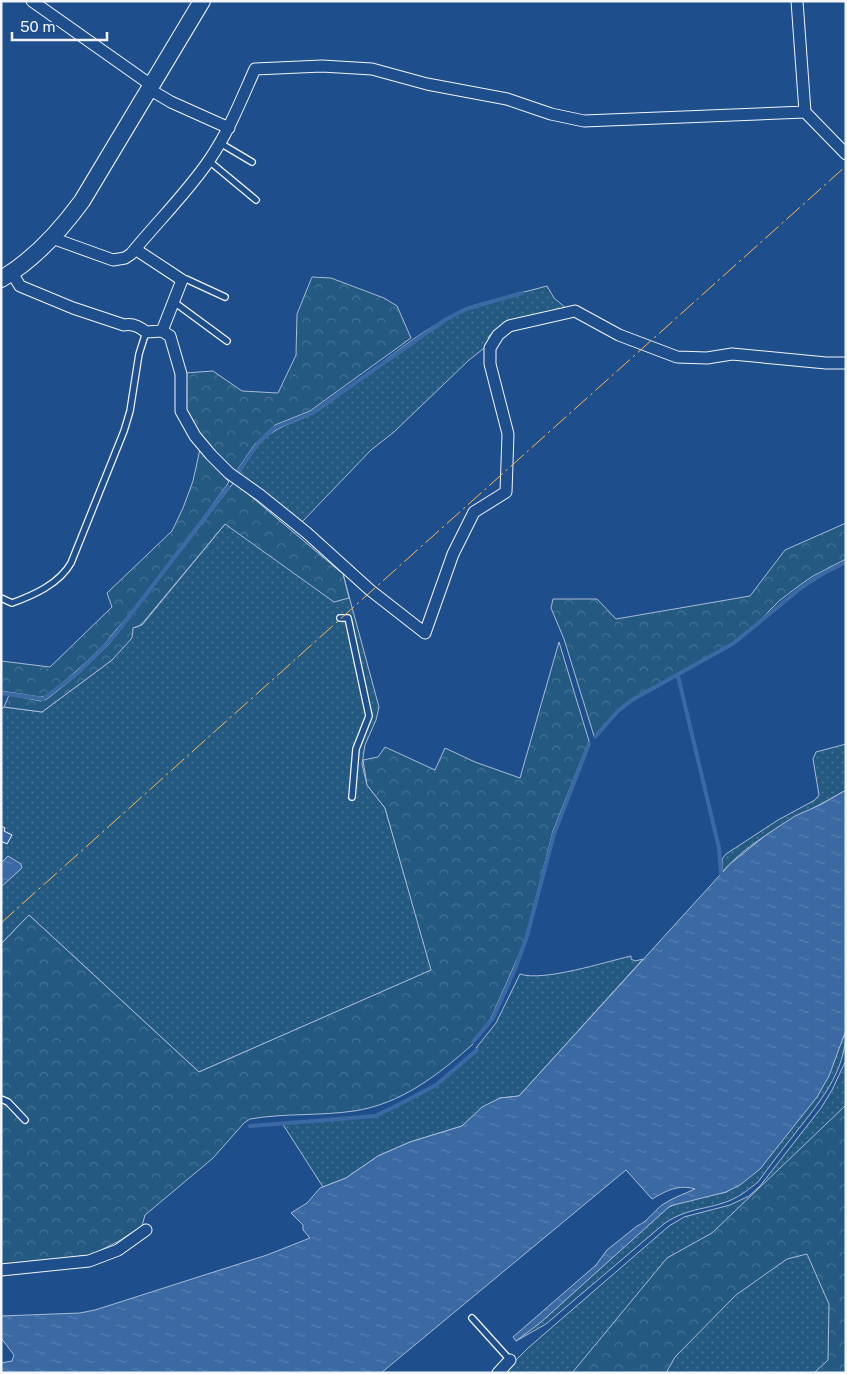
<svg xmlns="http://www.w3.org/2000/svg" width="847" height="1374" font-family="'Public Sans',sans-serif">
<defs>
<pattern id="grass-dots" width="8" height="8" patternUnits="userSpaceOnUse" patternTransform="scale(1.25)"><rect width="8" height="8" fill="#245a82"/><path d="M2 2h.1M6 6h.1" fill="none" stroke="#447295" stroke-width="1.8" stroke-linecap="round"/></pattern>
<pattern id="forest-crowns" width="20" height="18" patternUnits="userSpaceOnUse" patternTransform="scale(1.25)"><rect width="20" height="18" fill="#245a82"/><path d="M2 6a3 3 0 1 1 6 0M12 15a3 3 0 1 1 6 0" fill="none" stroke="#447295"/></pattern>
<pattern id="water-ripples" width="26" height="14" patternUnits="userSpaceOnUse" patternTransform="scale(1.25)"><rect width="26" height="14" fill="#3b69a3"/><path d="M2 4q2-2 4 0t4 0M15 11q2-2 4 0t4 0" fill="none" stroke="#587fb1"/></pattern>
</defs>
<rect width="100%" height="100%" fill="#1f4e8c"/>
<path fill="url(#grass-dots)" stroke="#a8bbd7" d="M547,286L554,298L567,309L496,331L489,336L488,345L469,360L394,432L371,450L301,523L238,475C247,462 254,448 265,438C280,424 302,421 319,410C370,375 417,328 475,305Z
M249,495L343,574L379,707L376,720L365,745L362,764L367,785L385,808L432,970L199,1072L29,915L1,944V709L4,707L42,712L112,660L133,628L142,625Z
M846,744V790C803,815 756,834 722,872V859L726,854L778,820L815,800L819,795L813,759L816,752Z
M631,956V959L635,961L643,959L519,1096L500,1098L482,1108L462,1126L410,1142L378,1156L346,1178L323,1187L282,1123L375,1116L398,1105L436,1085L477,1050L476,1048L496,1023L520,974C543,982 605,962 631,956Z
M846,1030C846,1073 818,1104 793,1136C781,1151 769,1167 758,1182C749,1189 742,1195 731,1200C708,1210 689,1207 665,1223L546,1324L516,1341L540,1322L662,1211C680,1199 705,1197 727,1192L844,1037Z
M846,1060V1373H503L528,1348L669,1226L684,1217L730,1205L749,1196L760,1186L821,1108L832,1090Z"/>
<path fill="url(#forest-crowns)" stroke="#a8bbd7" d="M312,277L331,278L384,298L397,306L411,338L310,411L275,425L255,444L235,473C220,458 191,433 186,412C183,400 185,385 185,373L213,371L242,391L278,393L296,355L297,314Z
M200,449L229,482C190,536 150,591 106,642C88,662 67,679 47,696L40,697L1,691V661L50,667L112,607L107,593L172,531L183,508L193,481Z
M234,482L343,574L349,598L334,602L225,524L141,625L133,628L132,638L112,660L42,712L4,707L9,695L41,701L47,699L82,671L109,644Z
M846,523V559L813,576L800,585L779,601L757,623L727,647L622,706L594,736L564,639L551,608L553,599H597L616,619L750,596L785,550Z
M559,642L589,741L553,831L525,941L492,1016L483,1030L472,1042L473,1044C438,1075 401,1104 354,1111C320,1116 284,1113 250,1119L244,1123L213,1158L145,1215L142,1226L119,1241L91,1255L1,1265V944L29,915L199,1072L431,970L385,808L367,785L363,760L378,757L385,747L435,770L445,748L475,762L520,778Z
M846,1105V1373H814L828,1360L829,1304L807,1254L787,1259L736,1295L675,1357L666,1373H572L667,1258L712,1233Z"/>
<path fill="url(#water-ripples)" stroke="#a8bbd7" d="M846,790V1030L829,1076L817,1097L760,1169L740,1185L726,1192L670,1206L540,1323L516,1341L513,1337L596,1265L607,1250L637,1226C647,1222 653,1212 662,1205C672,1198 684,1194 695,1189C678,1184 666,1191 652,1199L626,1170L381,1373H1V1363L12,1361L14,1355L1,1338V1316L80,1313L95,1310L267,1255L310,1238L303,1230V1225L291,1213L307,1203L320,1188L346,1178L378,1156L410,1142L462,1126L482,1107L500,1098L519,1096L730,864L766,835L795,816L820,805Z
M8,856L21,864L22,868L1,887V863Z"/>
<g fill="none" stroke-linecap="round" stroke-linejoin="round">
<path stroke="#3b69a3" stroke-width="4" d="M238,472L259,442L274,428L312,413L445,320L466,309L522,293
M678,676L719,848L721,874
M1,693L43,699L80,671L115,635L228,487
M595,737L618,711L632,700L734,643L802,587L822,574L846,562
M473,1042L493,1018L515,969L527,936L554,834L589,744
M250,1126L375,1116L398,1105L436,1085L477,1050"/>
</g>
<path fill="#3563a3" stroke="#f2f6ff" d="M1,826L5,828L4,831L12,835L7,844L1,841Z"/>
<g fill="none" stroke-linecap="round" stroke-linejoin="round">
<defs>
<path id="lane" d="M220,143L252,162
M209,161L256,200
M182,280L186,279L225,297
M174,302L227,341
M1,598L12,603C34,595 59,584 71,563L124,431L130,411L139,354L146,332
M340,618H348L369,716L356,749L352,797
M1,1099L8,1102L25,1120
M472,1318L510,1360"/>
<path id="street" d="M32,1L151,85
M797,1L805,112L846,154
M149,89L171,102L229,128
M52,238L113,260L125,258L131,254C157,222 187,193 210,159C229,131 241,100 255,69L322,66L372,69L427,84L507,99L551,114L584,121L805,112
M135,249L182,280L162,331
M12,273L20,286L73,308L124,325C132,323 140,327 146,332L162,331L170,336L181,374V411L195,436L211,455L229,473L260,495L307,533L370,590L425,633L453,554L474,512L506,492L508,434L490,364V348L498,335L509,326L575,311L619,335L677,357L707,358L732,354L826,363H846
M1,1270L89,1261L118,1250L146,1230
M498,1373L510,1360"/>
<path id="secondary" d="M1,279C34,260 60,231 82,201L202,1"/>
</defs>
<use href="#lane" stroke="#f2f6ff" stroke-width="8"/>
<use href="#street" stroke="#f2f6ff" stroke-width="13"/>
<use href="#secondary" stroke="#f2f6ff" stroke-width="18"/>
<use href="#lane" stroke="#1f4e8c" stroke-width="5.5"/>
<use href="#street" stroke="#1f4e8c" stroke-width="11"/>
<use href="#secondary" stroke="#1f4e8c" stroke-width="16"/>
<path stroke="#ffb74d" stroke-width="1" stroke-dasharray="18 4 2.5 4" stroke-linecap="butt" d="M1,923L846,166"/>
</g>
<rect width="847" height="1374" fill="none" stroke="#f2f6ff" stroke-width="5"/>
<path d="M12 32v8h95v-8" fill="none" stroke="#f2f6ff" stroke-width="2.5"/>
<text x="20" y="32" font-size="15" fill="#f2f6ff" stroke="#1f4e8c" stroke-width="4" paint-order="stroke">50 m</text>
</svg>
